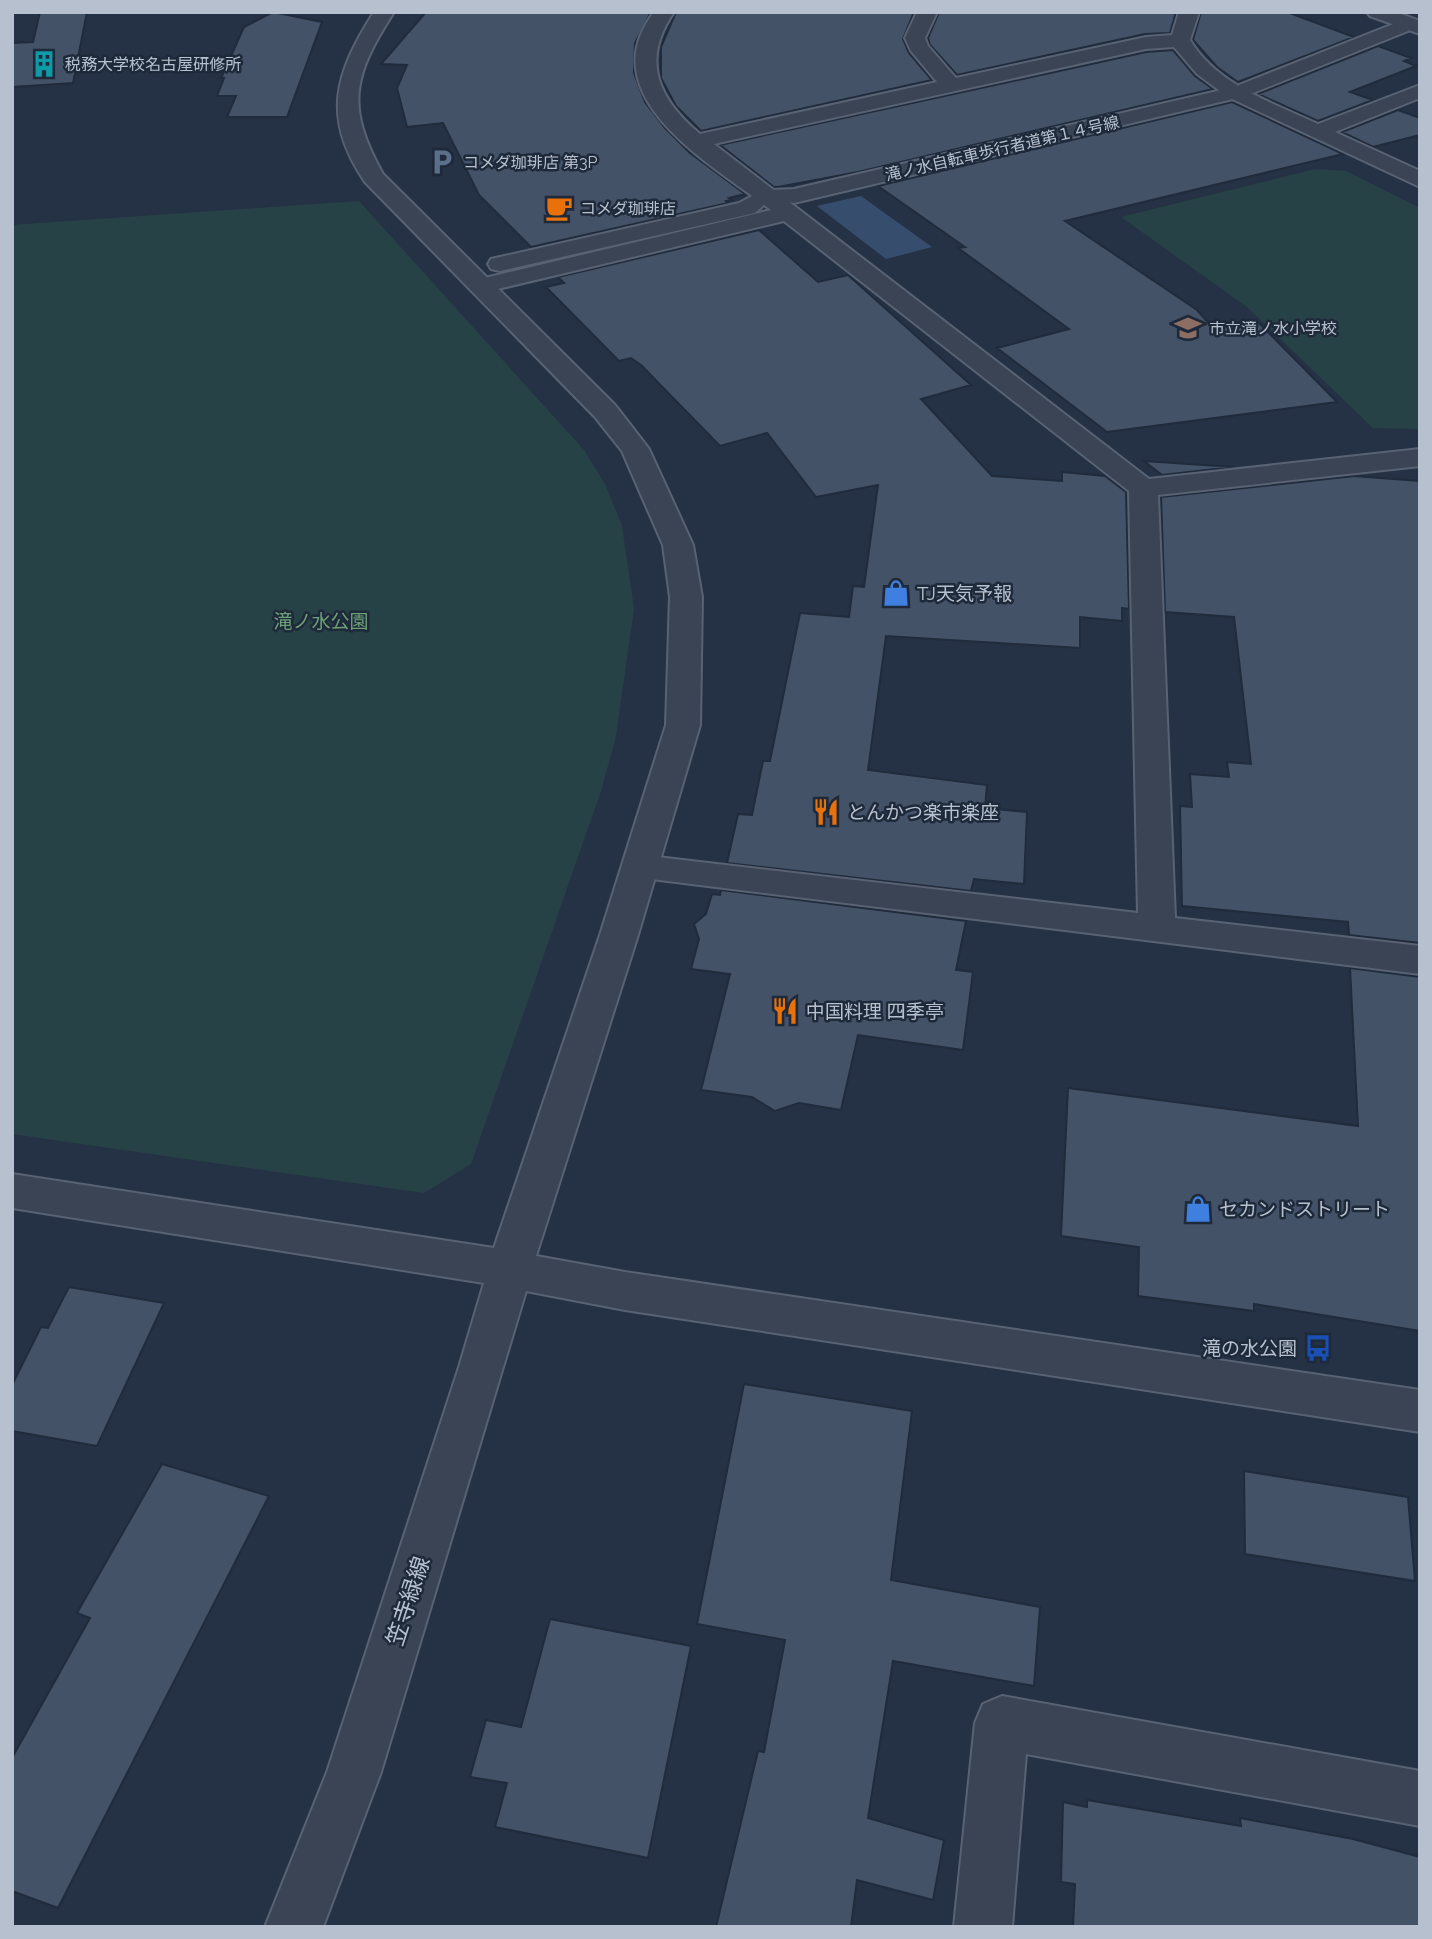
<svg xmlns="http://www.w3.org/2000/svg" width="1432" height="1939" font-family="Raleway,'Noto Sans JP',sans-serif">
<rect width="100%" height="100%" fill="#253245"/>
<path fill="#274246" d="M1315,169L1346,171L1420,208V429L1373,428L1247,307L1121,217Z
M359,201L584,450L605,484L622,526L634,609L616,736L602,788L471,1164L424,1193L12,1134V225Z"/>
<path fill="#374d6d" d="M861,196L932,247L886,259L817,206Z"/>
<path fill="#445267" stroke="#202b3c" stroke-width="2" d="M40,12H87L73,83L12,87V43L33,42Z
M273,12L322,22L287,117H227L236,96H217L224,78H221L244,27Z
M426,12H651L635,43L634,73L645,102L665,128L690,153L745,194L729,198L732,200L726,201L728,203L531,247L479,195L443,123L407,127L397,88L407,65L381,64Z
M676,12H914L903,39L909,53L932,80L701,131L676,106L661,78V47Z
M939,12H1176L1170,33L1145,34L957,75L930,45L928,38Z
M1201,12H1287L1354,37L1238,82L1217,67L1193,40Z
M1378,46L1411,58L1404,61L1416,66L1350,92L1373,100L1318,121L1258,94Z
M1173,50L1195,76L1213,89L858,172L778,187H774L720,145L1146,52Z
M1232,102L1343,154L1065,221L1197,310L1212,327L1258,322L1337,402L1107,432L997,348L1069,329L958,248L965,247L878,186Z
M1398,110L1420,118V135L1373,147L1342,132Z
M759,230L818,282L848,275L971,385L921,399L992,476L1062,481V472L1105,476L1126,492L1129,609L1122,608V621L1080,617V648L886,636L868,770L987,785L985,808L1027,812L1024,884L974,879L971,891L727,863L738,814L752,815L763,761H770L800,613L849,617L853,586L864,587L878,485L816,497L767,433L720,446L641,365L631,358L619,361L546,287L564,283L558,277Z
M1144,461L1233,467L1162,475Z
M1354,476L1420,481V943L1349,935L1348,922L1182,906L1180,806L1192,807L1190,774L1229,777L1227,762L1251,764L1234,617L1165,612L1161,497Z
M721,890L966,921L956,970L973,972L963,1050L858,1035L841,1110L799,1103L775,1111L752,1097L701,1090L730,974L691,969L699,939L694,924L706,914L712,894L720,895Z
M1350,968L1420,977V1331L1254,1304V1311L1138,1296L1139,1247L1061,1236L1068,1088L1358,1126Z
M69,1287L164,1303L97,1446L12,1431V1385L41,1327L48,1328Z
M744,1384L912,1411L891,1580L1040,1607L1034,1686L893,1661L868,1818L944,1840L933,1900L857,1880L851,1927H716L758,1751L764,1752L785,1640L697,1624Z
M162,1464L269,1496L58,1908L12,1891V1758L90,1618L77,1613Z
M1244,1471L1408,1497L1415,1581L1245,1554Z
M550,1619L691,1646L648,1858L495,1827L507,1783L470,1777L486,1720L521,1727Z
M1087,1800L1241,1826L1240,1818L1353,1839L1420,1857V1927H1073L1075,1884L1061,1882L1063,1802L1087,1807Z"/>
<g fill="none" stroke-linecap="round" stroke-linejoin="round">
<defs>
<path id="pedestrian" d="M1401,21L1408,23L1411,27L1408,31L1253,93H1239L1236,89L1239,85Z
M1226,89L1233,91L1237,95L1233,99L794,203L770,200L766,195L770,190L794,189Z
M756,194L764,196L768,201L755,213L500,271L491,269L488,264L491,259L500,257L739,203Z"/>
<path id="minor" d="M654,12H674C640,61 659,100 700,134L937,82L911,51L905,38L917,12H937L925,38L928,46L956,78L1146,37L1172,35L1179,12H1199L1190,40C1217,85 1273,103 1318,124L1420,85V98L1335,132L1420,171V187L1228,97L1197,74L1174,47L1146,49L714,144L1149,479L1420,449V466L1158,495L1175,918L1420,946V974L627,876L622,867L627,858L640,855L1138,913L1129,491L784,221L481,293L472,291L469,286L472,281L771,210C715,166 588,98 654,12Z
M1367,12H1396L1420,21V34L1370,16Z
M1002,1696L1420,1771V1826L1026,1754L1012,1927H954L975,1723L983,1704Z"/>
<path id="tertiary" d="M374,12H394C353,76 345,106 383,174L615,405L649,449L693,545L702,597L700,725L638,935L536,1256L625,1272L1420,1390V1432L625,1310L526,1291L381,1772L323,1927H265L327,1772L459,1367L484,1283L12,1208V1174L494,1248L600,935L666,725L670,597L663,545L622,451L595,417L365,182C321,118 335,73 374,12Z"/>
</defs>
<use href="#pedestrian" stroke="#586272" stroke-width="4"/>
<use href="#minor" stroke="#586272" stroke-width="4"/>
<use href="#tertiary" stroke="#586272" stroke-width="4"/>
<use href="#pedestrian" fill="#3a4454" fill-rule="evenodd"/>
<use href="#minor" fill="#3a4454" fill-rule="evenodd"/>
<use href="#tertiary" fill="#3a4454" fill-rule="evenodd"/>
</g>
<defs>
<symbol id="building-bare" viewBox="-9 -9 18 18"><path d="M-4-6H4V6H1V3H-1V6H-4ZM-2.5-4.3h1.7v1.8h-1.7ZM.8-4.3h1.7v1.8H.8ZM-2.5-1h1.7V.8h-1.7ZM.8-1h1.7V.8H.8Z" fill="#0f9aa8" stroke="#1e293a" stroke-width="2.5" paint-order="stroke"/></symbol>
<symbol id="parking-bare" viewBox="-9 -9 18 18"><path d="M-3.5-5.5H1a3.5 3.5 0 0 1 0 7H-1V5.5H-3.5ZM-1-3.4V-.6H.8a1.4 1.4 0 0 0 0-2.8Z" fill="#5c6f8a" stroke="#1e293a" stroke-width="2.5" paint-order="stroke"/></symbol>
<symbol id="cafe-bare" viewBox="-9 -9 18 18"><path d="M-5.5-4.5H6V0H3Q3 3.5 0 3.5H-2.5Q-5.5 3.5-5.5 0ZM3-3.2v2h1.7v-2ZM-6 4.5H4V6H-6Z" fill="#e8710a" stroke="#1e293a" stroke-width="2.5" paint-order="stroke"/></symbol>
<symbol id="school-bare" viewBox="-9 -9 18 18"><path d="M0-5L7-2L0 1L-7-2ZM-4 1L0 2.5L4 1V4Q0 6-4 4Z" fill="#8d6e63" stroke="#1e293a" stroke-width="2.5" paint-order="stroke"/></symbol>
<symbol id="shop-bare" viewBox="-9 -9 18 18"><path d="M-5-2.5h2.3a2.7 3.5 0 0 1 5.4 0H5L5.5 6h-11ZM-1.5-2.5h3a1.5 2.3 0 0 0-3 0Z" fill="#3f7fe0" stroke="#1e293a" stroke-width="2.5" paint-order="stroke"/></symbol>
<symbol id="restaurant-bare" viewBox="-9 -9 18 18"><path d="M-5-6h1v4h1v-4h1v4h1v-4h1v5L-1.5 .5V6h-2V.5L-5-1ZM5-6V6H3V1.5H1.5Q1.5-4 5-6Z" fill="#e8710a" stroke="#1e293a" stroke-width="2.5" paint-order="stroke"/></symbol>
<symbol id="bus-bare" viewBox="-9 -9 18 18"><path d="M-5-6H5V4H4V6H2V4H-2V6H-4V4H-5ZM-3.5-4V0h7V-4ZM-3.5 1.2v1.5H-2V1.2ZM2 1.2v1.5H3.5V1.2Z" fill="#1a4fb4" stroke="#1e293a" stroke-width="2.5" paint-order="stroke"/></symbol>
</defs>
<g fill-rule="evenodd">
<use href="#building-bare" x="25" y="45" width="38" height="38"/>
<use href="#parking-bare" x="423" y="143" width="38" height="38"/>
<use href="#cafe-bare" x="540" y="189" width="38" height="38"/>
<use href="#school-bare" x="1169" y="309" width="38" height="38"/>
<use href="#shop-bare" x="877" y="574" width="38" height="38"/>
<use href="#restaurant-bare" x="807" y="793" width="38" height="38"/>
<use href="#restaurant-bare" x="766" y="992" width="38" height="38"/>
<use href="#shop-bare" x="1179" y="1190" width="38" height="38"/>
<use href="#bus-bare" x="1299" y="1329" width="38" height="38"/>
</g>
<g text-anchor="middle" stroke-width="5" stroke-linejoin="round" paint-order="stroke">
<g font-size="16" fill="#b7c0ce" stroke="#1e293a" text-anchor="start">
<text x="65" y="70">税務大学校名古屋研修所</text>
<text x="463" y="168">コメダ珈琲店 第3P</text>
<text x="580" y="214">コメダ珈琲店</text>
<text x="1209" y="334">市立滝ノ水小学校</text>
</g>
<g font-size="16" fill="#b7c0ce" stroke="#1e293a">
<text transform="translate(1002 148) rotate(-13)" y="6">滝ノ水自転車歩行者道第１４号線</text>
</g>
<g font-size="19" fill="#b7c0ce" stroke="#1e293a" text-anchor="start">
<text x="917" y="600">TJ天気予報</text>
<text x="847" y="819">とんかつ楽市楽座</text>
<text x="806" y="1018">中国料理 四季亭</text>
<text x="1219" y="1216">セカンドストリート</text>
<text x="1297" y="1355" text-anchor="end">滝の水公園</text>
</g>
<g font-size="19" fill="#6da079" stroke="#1e293a">
<text x="321" y="628">滝ノ水公園</text>
</g>
<g font-size="23" fill="#b7c0ce" stroke="#1e293a">
<text transform="translate(408 1601) rotate(-72)" y="8">笠寺緑線</text>
</g>
</g>
<rect width="1432" height="1939" fill="none" stroke="#b7c0ce" stroke-width="28"/>
</svg>
